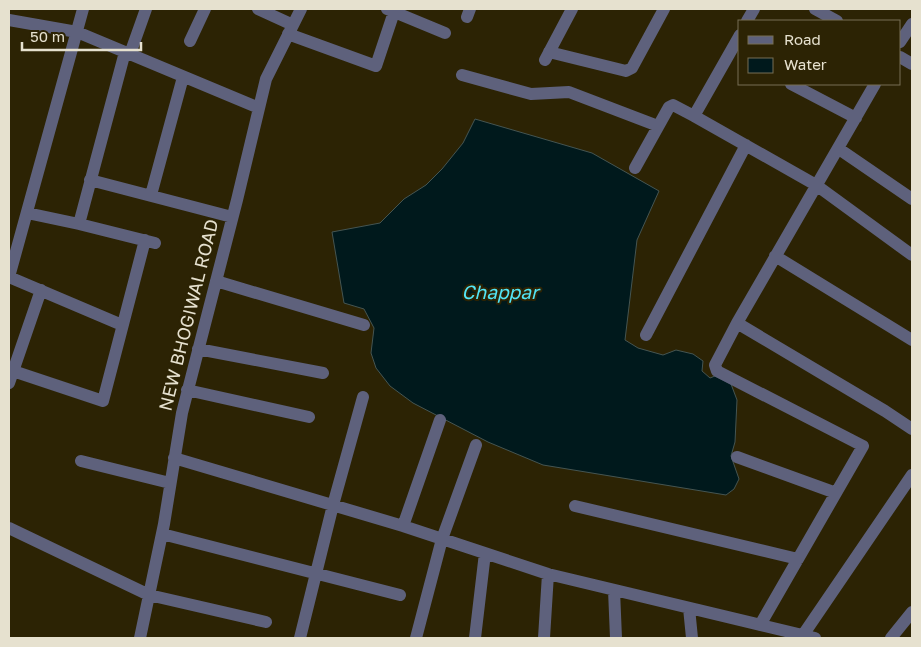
<svg xmlns="http://www.w3.org/2000/svg" width="921" height="647" font-family="'Golos Text',sans-serif">
<rect width="100%" height="100%" fill="#2c2304"/>
<path fill="#00191c" stroke="#455552" d="M475,119L592,153L659,191L637,240L625,340L638,348L663,355L676,350L693,354L703,361L702,371L710,378L715,376L731,384L737,400L735,442L731,456L739,479L734,489L726,495L543,465L488,442L413,403L390,386L376,368L371,353L374,328L364,309L344,303L332,232L380,223L404,199L426,185L442,169L463,143Z"/>
<g fill="none" stroke-linecap="round" stroke-linejoin="round">
<path stroke="#5e617c" stroke-width="12" d="M258,9L293,25
M387,9L445,33
M815,9L837,21
M467,17L470,9
M9,20L77,32L259,108
M747,21L754,9
M288,34L376,66L394,12
M740,35L694,116L816,185L912,255
M190,41L205,9
M900,42L912,24
M549,52L626,71L632,68L664,9
M130,54L146,9
M900,57L912,64
M545,60L572,9
M462,75L531,94L569,92L658,126
M791,84L856,118
M839,149L912,199
M635,168L669,107L673,105L694,116
M90,180L232,217
M151,195L183,77
M27,213L79,224L125,52
M79,224L155,243
M775,256L912,340
M9,277L83,9
M9,277L122,325
M216,281L364,325
M737,323L885,411L912,429
M646,335L746,145
M198,349L323,373
M13,371L103,401L145,240
M9,383L41,290
M187,390L309,417
M737,457L836,493
M174,458L403,526L548,574L815,638
M81,461L170,483
M575,506L798,559
M403,526L440,420
M9,528L149,595L266,622
M162,534L400,595
M614,590L616,638
M689,608L692,638
M760,625L863,446L717,371L715,365L737,323L875,84
M803,635L912,475
M140,638L164,524L182,413L237,200L266,79L301,9
M300,638L333,505L363,397
M416,638L442,539L476,445
M475,638L485,553
M544,638L548,574
M891,638L912,612"/>
</g>
<g text-anchor="middle" stroke-width="4" stroke-linejoin="round" paint-order="stroke">
<g font-size="18" fill="#e6e1cf" stroke="#2c2304">
<text transform="translate(189 315) rotate(-76)" y="6">NEW BHOGIWAL ROAD</text>
</g>
<g font-size="19" font-style="italic" fill="#52e5f6" stroke="#2c2304">
<text x="500" y="299">Chappar</text>
</g>
</g>
<rect width="921" height="647" fill="none" stroke="#e6e1cf" stroke-width="20"/>
<rect x="738" y="20" width="162" height="65" fill="#2c2304" stroke="#766f55"/>
<rect x="748" y="36" width="25" height="8" fill="#5e617c" stroke="#766f55"/>
<text x="784" y="45" font-size="15" fill="#e6e1cf">Road</text>
<rect x="748" y="58" width="25" height="15" fill="#00191c" stroke="#766f55"/>
<text x="784" y="70" font-size="15" fill="#e6e1cf">Water</text>
<path d="M22 42v8h119v-8" fill="none" stroke="#e6e1cf" stroke-width="2.5"/>
<text x="30" y="42" font-size="15" fill="#e6e1cf" stroke="#2c2304" stroke-width="4" paint-order="stroke">50 m</text>
</svg>
